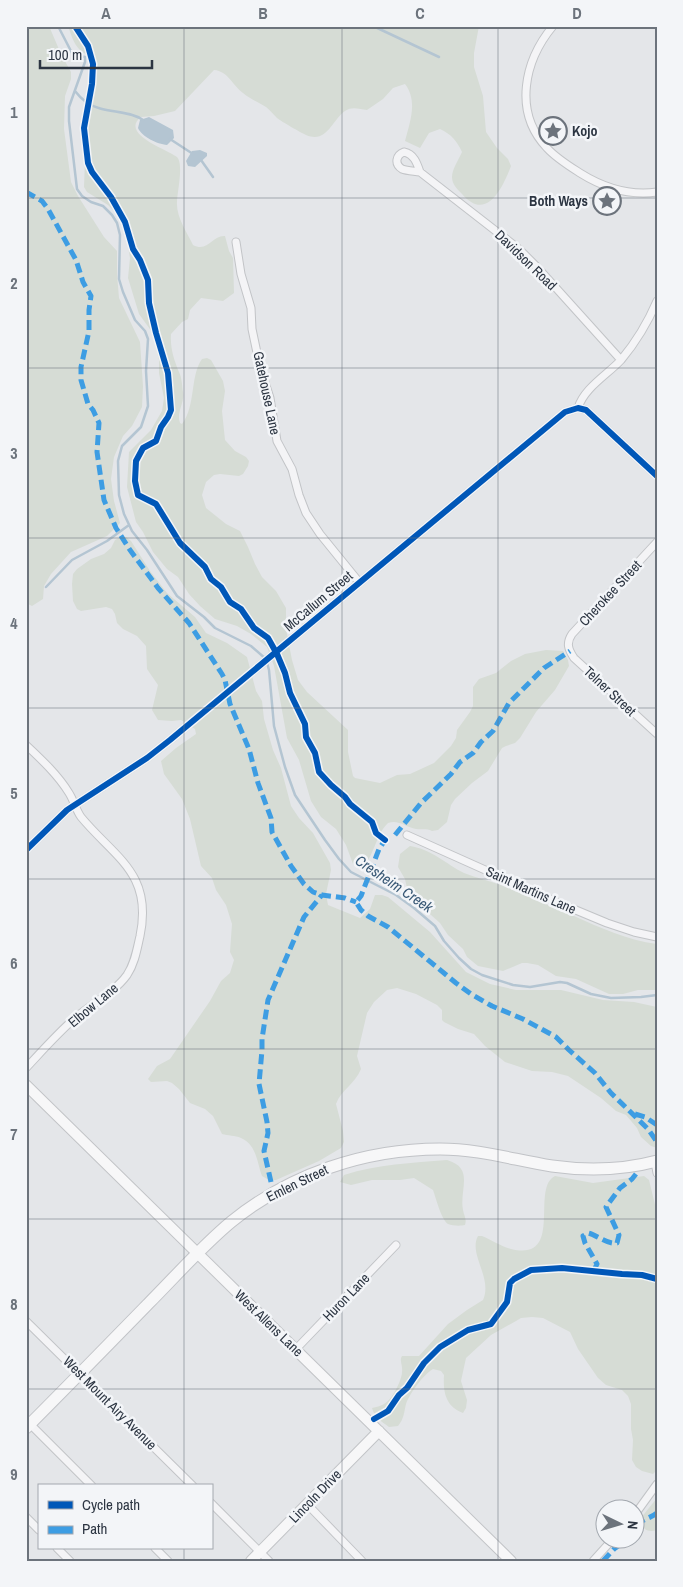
<svg xmlns="http://www.w3.org/2000/svg" width="683" height="1587" font-family="'Archivo Narrow',sans-serif">
<rect width="100%" height="100%" fill="#e4e6e9"/>
<path fill="#d6dcd5" d="M26,26H49L61,54L71,72V79L65,96L64,129L71,182L78,196L104,237L117,251V274L119,298L140,342L143,386L142,407L132,426L123,436L114,457L111,479L114,501L120,523L107,536L71,552L51,574L44,586L43,599L32,606L26,603Z
M68,26H479L474,53V67L483,96L486,132L497,148L508,159L511,166C503,187 487,223 462,194C457,189 452,184 452,177C452,169 459,159 462,152C457,141 451,134 440,129L429,133L420,148L405,141C410,122 418,101 405,84L393,88L383,99L367,110C359,109 352,106 345,111C332,120 327,144 306,135C300,132 282,122 277,118C273,114 270,110 266,107C258,102 250,99 243,93C233,86 228,71 214,70L175,111L154,116L141,117C119,134 169,150 177,157C184,164 177,193 177,202C176,217 187,232 193,245C208,253 212,235 225,236L229,251L233,258L234,293L223,301L201,298L190,310L188,319L182,322L171,334C170,348 174,360 179,372C182,378 182,386 183,392C185,403 176,412 180,423L182,424C196,406 190,375 202,359L207,358L211,360L223,381L225,391L222,411L225,440L235,451L246,457L249,461L248,466L243,474L239,476L220,474L214,475L206,482L202,495L206,508L226,524L240,531L248,547L255,564L262,577L276,591L286,608V629L292,660L298,680L307,692L348,730V752L353,776L355,778L380,783L397,775L410,774L434,763L451,746L456,738L457,730L470,712L473,706V687L479,679L496,673L511,661L525,654L546,650L563,651L568,660L569,666L555,690L536,712L520,738L515,743L506,746L502,748L488,771L472,783L455,799L451,805L447,822L438,830L432,831C426,828 422,830 416,829C406,827 398,819 388,823C375,835 374,859 361,868L353,864L346,845L336,829L321,817L311,801L299,760L287,738L274,666L267,647L251,634L237,626L215,619L200,606L189,594L178,577L167,569L153,552L143,532L136,522L127,487L129,452L151,430L162,411L164,398L159,373V360L152,332L139,314L128,278L130,258L126,234L121,218L108,205L87,192L84,187L85,160L82,124L91,61L90,56C75,50 73,40 68,26Z
M121,537H126L131,541L150,571L167,593L195,617L206,633L227,643L247,657L256,691L262,701L264,719L273,750L281,768L291,806L299,818L313,833L330,863L331,870L326,894L328,905L360,918L370,909L375,895H382L388,897L430,932L466,972L490,984L516,990H561L603,1000L634,1002L657,1007V1148L651,1146L641,1137L637,1128L626,1115L616,1111L601,1098L568,1076L552,1072L532,1071L505,1062L485,1046L474,1034L458,1029L444,1022L442,1020V1010L437,1005L416,994L397,988L387,990L374,1002L367,1013L357,1056L361,1069C355,1084 341,1090 336,1104L343,1131L344,1142L341,1148L319,1161L276,1180H269L262,1176C257,1163 257,1145 241,1138C235,1135 228,1136 222,1134L213,1116L205,1109L190,1103L179,1089L172,1083L167,1081L151,1082L148,1079L157,1066L170,1059L210,1001L221,981L230,973L234,960L230,952L232,924L226,905L216,890L212,878L201,866L190,819L182,799L164,774L161,761L176,748L196,734L195,729L181,720L172,721L158,720L152,710L158,685L147,669L146,646L137,636L123,629L117,623L115,614L112,609L106,607L81,611L77,609L73,601L72,584L73,574L77,569L91,559L104,554L111,548L115,540Z
M410,846C431,849 446,864 464,873C477,878 490,881 503,886C527,896 550,906 574,916C601,928 627,940 657,944V990H638L623,994H609L576,979L556,976L538,965L527,963H522L503,971L478,966L467,957L463,949L448,935L440,923L413,899L407,888L405,879L398,867L400,854Z
M447,1160C475,1168 459,1190 463,1210C464,1216 467,1219 465,1225C461,1226 453,1226 448,1224C441,1219 436,1198 433,1190L414,1178L400,1180H372L351,1185L340,1182L344,1175C378,1164 412,1163 447,1160Z
M555,1176L593,1183L644,1176L649,1180L657,1213V1470L653,1474L642,1471L636,1467L632,1460L633,1440L631,1429V1404L628,1396L622,1390L606,1385L598,1378L578,1349L570,1332L543,1318L532,1317L521,1318L516,1321L491,1335L466,1358L461,1381L467,1400L466,1408L463,1413C445,1406 443,1391 444,1375L441,1371L433,1369C423,1375 410,1393 406,1404C404,1412 404,1419 398,1426L389,1427C381,1421 375,1418 372,1408C376,1407 381,1406 384,1404C392,1400 402,1380 402,1372C403,1365 399,1361 402,1356H419L448,1324L467,1310L483,1300C493,1278 468,1254 478,1236H482C492,1240 500,1246 511,1249C565,1262 530,1188 555,1176Z
M657,1498V1530C647,1533 642,1529 640,1519Z"/>
<path fill="#b4c5d2" d="M149,117L173,130L174,138L167,145C157,144 142,137 138,128L140,120Z
M200,150L207,153V156L195,167L188,166L186,161L192,151Z"/>
<g fill="none" stroke-linecap="round" stroke-linejoin="round">
<path stroke="#b4c5d2" stroke-width="2.5" d="M58,26L73,55L85,57V62L69,107V121L77,189L82,196L91,202L103,206L112,215L117,223L120,235L119,279L123,292L135,320L145,331L148,339L146,371L148,406L141,427L122,446L118,461L119,495L124,514L132,531L147,550L177,596L204,617L215,628L251,646L266,659L269,670L274,726L285,767L295,795L325,840L339,859L351,872L396,895L414,908L435,926L444,941L459,958L471,969L482,975L513,985L530,987L560,982L567,983L591,994L611,998L641,997L657,995
M373,26L439,57
M75,91C78,95 82,99 86,102C103,114 127,109 143,120
M170,139L193,154
M201,160L213,177
M46,587L72,560L107,541L129,525"/>
<defs>
<path id="street" d="M553,26C524,61 513,112 547,148C556,158 569,166 580,173C604,188 629,196 657,192
M420,172C417,163 414,154 404,152C396,155 394,164 402,169C407,171 414,171 420,172L519,249L538,268L621,360
M236,242L241,274L251,308L252,329L260,367L270,398L277,441L292,469L299,495L306,513L320,534L359,582
M578,408C584,388 607,375 621,360C636,342 648,322 657,301
M657,542L572,634C566,643 568,649 574,658L657,734
M26,745C42,760 58,775 69,793C74,801 76,810 81,817C115,858 153,873 140,936C137,949 135,963 127,975C114,993 91,1004 74,1019C57,1034 42,1051 26,1068
M407,835L559,903L607,923L634,932L657,937
M26,850L67,810L147,758L170,740L565,412L578,408L586,410L657,476
M655,1162L657,1173
M26,1321L193,1486
M296,1349L396,1245
M29,1423L92,1486
M211,1503L269,1561
M307,1504L362,1561
M636,1513L657,1484
M26,1517L39,1530
M57,1548L70,1561
M155,1548L168,1561
M593,1561L612,1540"/>
<path id="secondary" d="M26,1085L511,1561
M251,1561L379,1431"/>
<path id="primary" d="M26,1428C67,1387 107,1346 148,1304C175,1277 201,1247 231,1222C290,1174 365,1149 440,1149C479,1149 514,1160 552,1166C587,1171 623,1170 657,1161"/>
</defs>
<use href="#street" stroke="#c2c4c7" stroke-width="9"/>
<use href="#secondary" stroke="#c2c4c7" stroke-width="12"/>
<use href="#primary" stroke="#c1c3c7" stroke-width="13"/>
<use href="#street" stroke="#f4f4f6" stroke-width="7"/>
<use href="#secondary" stroke="#f7f7f8" stroke-width="10"/>
<use href="#primary" stroke="#f7f7f8" stroke-width="11"/>
<path stroke="#3d9de3" stroke-width="5" stroke-dasharray="10 5" stroke-linecap="butt" d="M26,192L42,201L48,209L76,260L83,282L91,296L89,310V331L81,367V380L88,404L93,410L99,423L97,452L104,500L116,528L130,550L158,588L189,623L222,674L225,680L230,704L249,749L258,783L271,818L272,832L291,866L304,884L313,892L322,895L345,898L356,902
M395,835L421,803L451,774L460,762L473,753L481,742L493,731L509,703L544,668L570,651
M382,838L385,840L379,849L361,896L356,902L361,910L368,916L388,927L456,983L471,994L492,1006L523,1019L556,1037L569,1050L595,1073L611,1093L648,1129L657,1142
M635,1114L645,1117L657,1125
M271,1182L264,1151L268,1133L267,1122L259,1084L262,1050V1039L268,1000L304,917L322,895
M594,1270L597,1264L585,1243L583,1236L588,1233C597,1235 608,1245 617,1243L619,1235L606,1207L620,1188L632,1179L636,1174
M636,1525C643,1519 651,1518 657,1513
M603,1561L614,1549L627,1540"/>
<defs>
<path id="cycleway" d="M75,26L88,46L93,64L92,84L84,128L88,163L92,172L111,197L125,222L133,249L140,260L148,280L149,303L156,333L168,373L171,410L168,417L161,427L156,441L143,448L136,461L135,481L138,495L156,504L180,543L205,567L211,579L221,587L230,602L241,609L254,628L268,638L277,654L285,673L290,693L305,724L306,737L315,753L319,772L331,785L345,797L350,804L372,822L376,833L385,840
M26,850L67,810L147,758L170,740L565,412L578,408L586,410L657,476
M374,1419L388,1411L399,1395L407,1388L424,1363L440,1347L468,1330L491,1324L507,1302L510,1283L514,1279L531,1270L562,1268L622,1274L642,1275L657,1279"/>
</defs>
<use href="#cycleway" stroke="#f3f5f8" stroke-width="9"/>
<use href="#cycleway" stroke="#0057b8" stroke-width="6"/>
</g>
<path fill="none" stroke="#6c737c" stroke-width="1" stroke-opacity="0.55" d="M184,26V1486M342,26V1561M498,26V1561M26,198H657M26,368H657M26,538H657M26,708H657M26,879H657M26,1049H657M26,1219H657M26,1389H657M184,1548V1561"/>
<defs>
<symbol id="sight-ring" viewBox="-11 -11 22 22"><circle r="9.5" fill="#f3f5f8" stroke="#6c737c" stroke-width="1.5"/><path d="M0-6L1.8-2.2L6-1.7L2.9 1.2L3.7 5.4L0 3.3L-3.7 5.4L-2.9 1.2L-6-1.7L-1.8-2.2Z" fill="#6c737c"/></symbol>
</defs>
<g fill-rule="evenodd">
<use href="#sight-ring" x="537" y="115" width="32" height="32"/>
<use href="#sight-ring" x="591" y="185" width="32" height="32"/>
</g>
<g text-anchor="middle" stroke-width="5" stroke-linejoin="round" paint-order="stroke">
<g font-size="14" font-weight="bold" fill="#2c3542" stroke="#f3f5f8" text-anchor="start">
<text x="572" y="136">Kojo</text>
<text x="588" y="206" text-anchor="end">Both Ways</text>
</g>
<g font-size="14" fill="#2c3542" stroke="#f3f5f8">
<text transform="translate(526 260) rotate(44)" y="5">Davidson Road</text>
<text transform="translate(267 393) rotate(78)" y="5">Gatehouse Lane</text>
<text transform="translate(610 593) rotate(-47)" y="5">Cherokee Street</text>
<text transform="translate(318 601) rotate(-40)" y="5">McCallum Street</text>
<text transform="translate(610 691) rotate(43)" y="5">Telner Street</text>
<text transform="translate(531 890) rotate(24)" y="5">Saint Martins Lane</text>
<text transform="translate(93 1005) rotate(-40)" y="5">Elbow Lane</text>
<text transform="translate(297 1183) rotate(-26)" y="5">Emlen Street</text>
<text transform="translate(346 1297) rotate(-46)" y="5">Huron Lane</text>
<text transform="translate(269 1323) rotate(44)" y="5">West Allens Lane</text>
<text transform="translate(110 1403) rotate(45)" y="5">West Mount Airy Avenue</text>
<text transform="translate(315 1496) rotate(-46)" y="5">Lincoln Drive</text>
</g>
<g font-size="15" font-style="italic" fill="#375774" stroke="#f3f5f8">
<text transform="translate(394 884) rotate(34)" y="5">Cresheim Creek</text>
</g>
</g>
<rect width="683" height="1587" fill="none" stroke="#f3f5f8" stroke-width="55"/>
<rect x="38" y="1484" width="175" height="65" fill="#f3f5f8" stroke="#a3a8af"/>
<rect x="48" y="1501" width="25" height="8" fill="#0057b8" stroke="#a3a8af"/>
<text x="82" y="1510" font-size="15" fill="#2c3542">Cycle path</text>
<rect x="48" y="1526" width="25" height="8" fill="#3d9de3" stroke="#a3a8af"/>
<text x="82" y="1534" font-size="15" fill="#2c3542">Path</text>
<g transform="translate(620 1524) rotate(95)"><circle r="24" fill="#f3f5f8" stroke="#a3a8af"/>
<path d="M0-4L9 19L0 12L-9 19Z" fill="#6c737c"/>
<text y="-8" font-size="14" font-weight="bold" text-anchor="middle" fill="#2c3542">N</text>
</g>
<path d="M40 60v8h112v-8" fill="none" stroke="#2c3542" stroke-width="2.5"/>
<text x="48" y="60" font-size="15" fill="#2c3542" stroke="#f3f5f8" stroke-width="4" paint-order="stroke">100 m</text>
<rect x="28" y="28" width="628" height="1532" fill="none" stroke="#6c737c" stroke-width="2"/>
<g font-size="16" text-anchor="middle" font-weight="bold" fill="#6c737c">
<text x="106" y="19">A</text>
<text x="263" y="19">B</text>
<text x="420" y="19">C</text>
<text x="577" y="19">D</text>
<text x="14" y="118">1</text>
<text x="14" y="289">2</text>
<text x="14" y="459">3</text>
<text x="14" y="629">4</text>
<text x="14" y="799">5</text>
<text x="14" y="969">6</text>
<text x="14" y="1140">7</text>
<text x="14" y="1310">8</text>
<text x="14" y="1480">9</text>
</g>
</svg>
